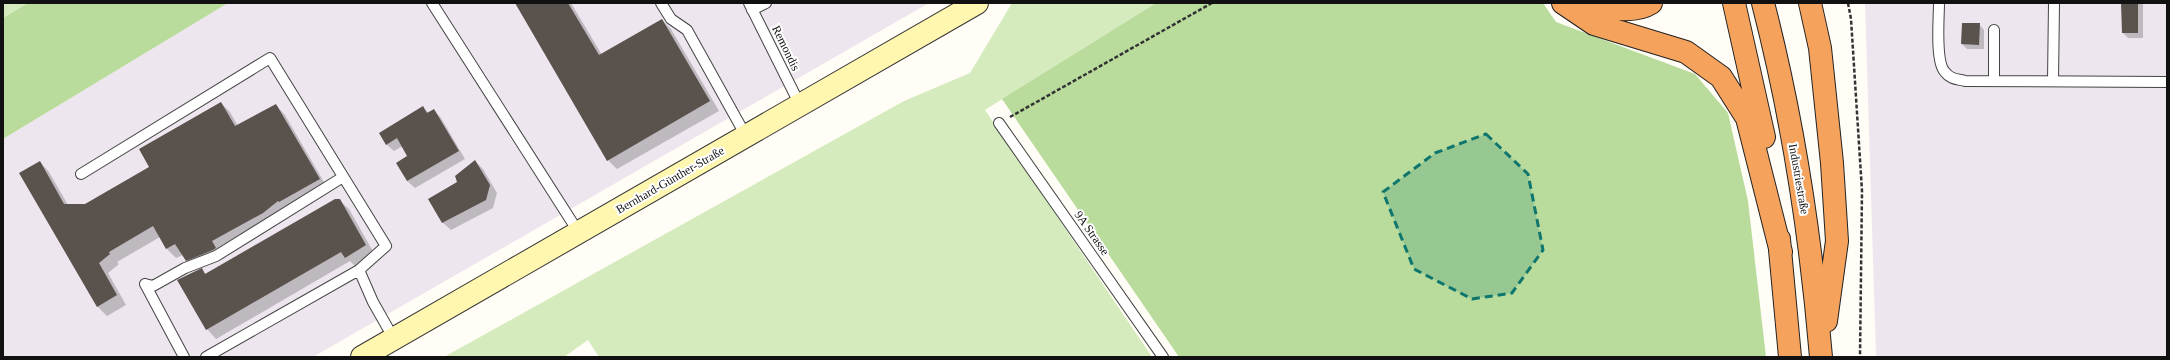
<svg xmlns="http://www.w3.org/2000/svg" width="2170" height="360" font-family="'Times New Roman',serif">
<rect width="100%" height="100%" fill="#fffdf5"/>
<path fill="#eee6ef" d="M228,3H929L313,357H3V139Z
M1865,3H2167V357H1876Z"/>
<path fill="#d5ebbd" d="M3,3H28L3,18Z
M1012,3H1156L985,110L1152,357H599L588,340L564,357H444L904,101L970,73Z"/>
<path fill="#b9dc9c" d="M28,3H228L3,139V18Z
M1156,3H1543L1556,22L1695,74L1728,113L1748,201L1766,357H1179L1002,99Z"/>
<path fill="#0003" d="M516,3H571L602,55L662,20L671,29L719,111L617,169L608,160Z
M2122,3H2143V38H2128L2123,33Z
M1979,24L1984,30V49H1967L1962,44Z
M221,103L230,112L238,126L276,105L285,115L328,189L221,251L225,258L196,270L183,255L176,258L167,249L160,237L117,262L119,264L108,273L126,305L107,316L98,307L21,173L40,162L49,172L68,205H86L150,167Z
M423,108L429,113L434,110L441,118L465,159L415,188L407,181L409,157L403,146L394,151L386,144Z
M475,161L483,169L497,193L493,208L451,230L443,223L430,199L459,183Z
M339,200L349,209L375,255L355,266L350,261L216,339L207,329L202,270L206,274Z"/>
<path fill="#5a524d" d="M515,3H568L599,55L662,19L710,101L607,161Z
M2121,3H2138V33H2122Z
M1962,23H1980L1979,45L1961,44Z
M221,102L235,126L276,104L320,179L279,202L278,201L263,213L212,241L216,248L213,250L186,261L175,244L166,249L153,226L109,252L110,254L99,263L117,295L97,307L19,173L40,161L64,204H85L149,167L139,149Z
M423,106L427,113L434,109L459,151L407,181L396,163L407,156L397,138L386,145L379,133Z
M475,160L490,185L486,200L442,223L428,199L457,182L455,176Z
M335,199H340L366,245L345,258L341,252L206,330L177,280L202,268L205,274Z"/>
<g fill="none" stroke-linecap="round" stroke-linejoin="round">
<defs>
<path id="lane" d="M432,3L579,233
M661,3L671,19L687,30L746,136
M749,3L800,105
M1939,3C1939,18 1935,62 1945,72C1950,79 1957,79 1965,81L2167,82
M752,10L766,3
M1994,30V80
M2053,81L2054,3
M999,123L1163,357
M81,174L270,58L386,246L359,270L373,302L394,339
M145,284L153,286L185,268L216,256L343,177
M145,284L184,357
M206,357L359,270"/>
<path id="secondary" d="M362,357L977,3"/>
<path id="highway" d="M1563,3L1594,24L1686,52L1721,77L1747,118L1781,252
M1588,3C1607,8 1634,14 1651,3
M1734,3L1764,137
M1763,3C1793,119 1811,238 1821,357
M1810,3L1820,48L1832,163L1837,241L1826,321
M1779,239L1790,357"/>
</defs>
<use href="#lane" stroke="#444" stroke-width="12"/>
<use href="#secondary" stroke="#333" stroke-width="24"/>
<use href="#highway" stroke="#222" stroke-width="24"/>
<path stroke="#333" stroke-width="2.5" stroke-dasharray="4 2" stroke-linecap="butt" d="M1848,3L1851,19L1862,191L1860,357
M1010,117L1212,3"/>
<use href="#lane" stroke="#fff" stroke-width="10"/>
<use href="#secondary" stroke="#fff6b0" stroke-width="22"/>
<use href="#highway" stroke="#f5a25d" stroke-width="22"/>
</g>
<path fill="#0f766e" fill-opacity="0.2" stroke="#0f766e" stroke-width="3" stroke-dasharray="8 5" stroke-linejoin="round" d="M1486,134L1528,174L1543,250L1512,293L1472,299L1414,269L1383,192L1435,153Z"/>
<g text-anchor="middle" stroke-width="4" stroke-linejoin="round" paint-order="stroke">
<g font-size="12" fill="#111" stroke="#fff">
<text transform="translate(786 48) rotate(64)" y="4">Remondis</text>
<text transform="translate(1799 179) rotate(80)" y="4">Industriestraße</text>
<text transform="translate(670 180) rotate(-30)" y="4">Bernhard-Günther-Straße</text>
<text transform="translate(1092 233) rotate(55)" y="4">9A Strasse</text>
</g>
</g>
<rect width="2170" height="360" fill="none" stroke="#111111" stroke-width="8"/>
</svg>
